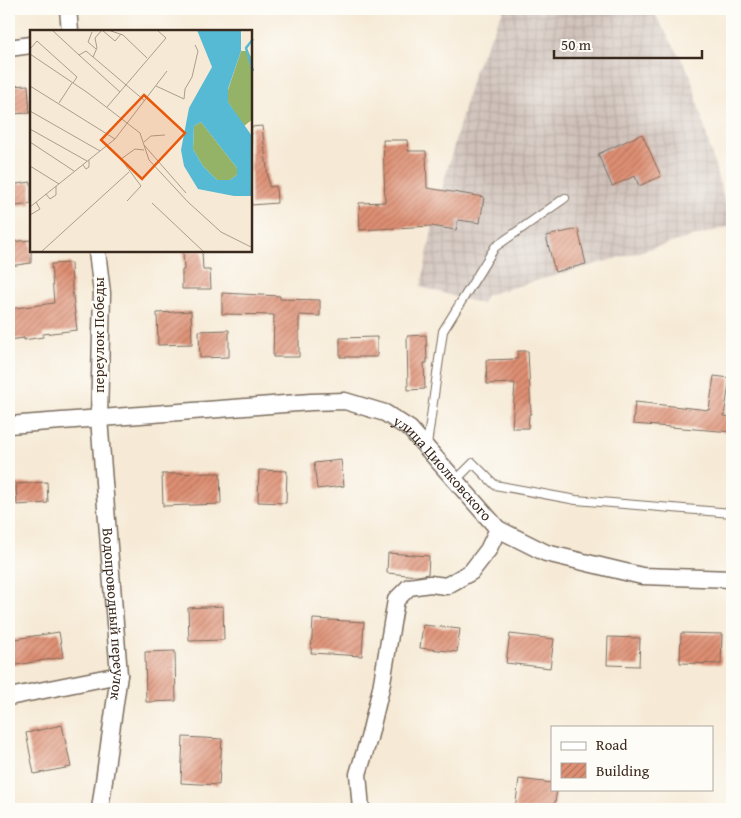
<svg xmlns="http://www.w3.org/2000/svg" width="741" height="818" font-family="'Gentium Book Plus',serif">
<defs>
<pattern id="industrial-grid" width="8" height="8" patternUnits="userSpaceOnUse" patternTransform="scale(1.25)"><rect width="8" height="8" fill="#cfc1ba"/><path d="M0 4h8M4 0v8" fill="none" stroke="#b3a69f"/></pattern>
<pattern id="building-hatch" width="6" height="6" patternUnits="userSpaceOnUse" patternTransform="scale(1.25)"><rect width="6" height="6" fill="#de8f73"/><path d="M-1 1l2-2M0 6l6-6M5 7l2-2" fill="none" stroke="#b5755e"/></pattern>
</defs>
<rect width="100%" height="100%" fill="#fdfcf7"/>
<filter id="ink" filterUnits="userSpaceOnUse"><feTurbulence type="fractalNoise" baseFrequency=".02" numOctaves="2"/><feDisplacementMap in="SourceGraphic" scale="10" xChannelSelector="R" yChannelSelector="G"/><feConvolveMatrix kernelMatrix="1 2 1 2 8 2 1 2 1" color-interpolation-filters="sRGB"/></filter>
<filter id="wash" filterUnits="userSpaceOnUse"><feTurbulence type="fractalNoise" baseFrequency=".0096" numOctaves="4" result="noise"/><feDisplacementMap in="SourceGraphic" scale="20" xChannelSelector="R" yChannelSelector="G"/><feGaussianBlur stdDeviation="1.12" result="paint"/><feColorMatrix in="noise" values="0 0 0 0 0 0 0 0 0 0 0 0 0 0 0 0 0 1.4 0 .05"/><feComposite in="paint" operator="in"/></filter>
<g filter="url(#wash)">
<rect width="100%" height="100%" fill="#f6ead6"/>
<path fill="url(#industrial-grid)" d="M504,9H652L690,74L731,226L486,295L482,304L421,287L434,219L474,71Z"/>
<g id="blocks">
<path fill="url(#building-hatch)" d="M28,85L30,113L9,114V86Z
M262,126L269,187L276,186L277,203L251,205V127Z
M642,134L661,176L639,186L635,176L612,186L598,154Z
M383,140H407L408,151H426L427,188L484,197L480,223L458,220L456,230L431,226L360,230L359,203L385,202Z
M31,182V204L9,207V185Z
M578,229L586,264L555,272L546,236Z
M31,240V263L9,266V242Z
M183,251H202L203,270H210L211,289H182V270H184Z
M71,263L72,288L77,330L43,334V337L24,340V338L9,340V309L54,303L51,264Z
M222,293L280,296V299L320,300V316L299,315V357H273L274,315L222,314Z
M191,311L192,344L158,345L157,313Z
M229,330V357L200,358L199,331Z
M426,335L427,363H424L425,389L408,390L407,336Z
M377,337V357H340V338Z
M518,351H528L531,414H529L528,428H512L515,383L487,384L486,360L517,359Z
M714,376L730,378L724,416L732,417V432L633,424L635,402L709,410Z
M341,460L344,486L317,489L314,463Z
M259,470L287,471L286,503L258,502Z
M220,473L221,504L163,506L162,474Z
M47,482L48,503L17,505L16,484Z
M388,553L429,556L428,574L418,576L387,573Z
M223,606L224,640L189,641L188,608Z
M313,619L364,622L362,656L311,653Z
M423,625L460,629L457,652L420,648Z
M59,632L63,657L11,666L9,653V640Z
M681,633L722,634L721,664L680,663Z
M510,634L554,639L550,668L506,663Z
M608,637L640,638L639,666L607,665Z
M175,651L176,701L146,702L145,652Z
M62,725L71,767L34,774L26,733Z
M183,737L222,739L219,785L181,783Z
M519,779L552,783V789H557L554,809H515Z"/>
</g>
</g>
<g filter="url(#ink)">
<use href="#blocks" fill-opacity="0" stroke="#7c6d5e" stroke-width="1"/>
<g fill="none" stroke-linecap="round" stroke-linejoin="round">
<defs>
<path id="service" d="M427,445L443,331L495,247L565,198
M455,481L473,463L495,485L576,500L732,513"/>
<g id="minor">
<path d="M68,9L70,31"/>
<path d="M9,48L31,45"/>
<path id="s1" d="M97,251L102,293L99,418L119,675L100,809"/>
<path id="s2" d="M9,425L311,402L345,401L385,413L410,429L498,529L546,553L642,576L732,579"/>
<path d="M9,697L119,675"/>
<path d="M361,809L358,774L369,738L381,688L396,600L409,587L430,584L446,586L471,572L488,550L498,529"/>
</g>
</defs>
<use href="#service" stroke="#7c6d5e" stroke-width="10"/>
<use href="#minor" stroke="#7c6d5e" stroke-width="19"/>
<use href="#service" stroke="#fff" stroke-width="8"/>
<use href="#minor" stroke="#fff" stroke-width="16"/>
</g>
</g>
<g text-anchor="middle" stroke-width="5" stroke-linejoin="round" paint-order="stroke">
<g font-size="15" fill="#3b2a1e" stroke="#fdfcf7">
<text transform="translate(99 335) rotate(-90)" y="5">переулок Победы</text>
<text dy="5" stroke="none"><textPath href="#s2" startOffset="459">улица Циолковского</textPath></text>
<text dy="5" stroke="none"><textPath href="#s1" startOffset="364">Водопроводный переулок</textPath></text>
</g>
</g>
<g transform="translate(30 30)">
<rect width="222" height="222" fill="#f6ead6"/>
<path d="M211,21H218L222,29L223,89L214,96L198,72V60ZM171,92L207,138V145L200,150H187L173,136L163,119L164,96Z" fill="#94b366"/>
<path d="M167,0H211V21L198,59V72L222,106V166H204L168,159L154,136L151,120L159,78L182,37ZM171,92L207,138V145L200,150H187L173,136L163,119L164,96Z" fill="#56bad5" fill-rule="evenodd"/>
<path fill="none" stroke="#56bad5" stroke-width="2.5" d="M223,9L216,18L223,41"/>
<path fill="none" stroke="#ab9d8c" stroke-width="1" d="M22,0L49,25L56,21L115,71M72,0L85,11L91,4M78,0L93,5L117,28M62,2L58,12L66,19M0,19L7,11L47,47L43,53M0,24L58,63L110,103L119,130L158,172L191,202L223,218M49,25L90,62M63,27L67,18L65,8L72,0M0,56L85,109M126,56L154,69L155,59L162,47L168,21L165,15M29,73L42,53M77,77L136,8L127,0M0,81L70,121M0,99L57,131M0,112L44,141M114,112L121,106L135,105M114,115L156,163M53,135L56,139L59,137V130M0,136L29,154M16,164L20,169L26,165V156M97,171L111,156L91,129L105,119L114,120M122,173L175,223M0,177L85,109L137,41M0,185L10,179L6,172M11,222L99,142"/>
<path fill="#e8590c" fill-opacity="0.15" stroke="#e8590c" stroke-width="2.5" d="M114,65L155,103L112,149L71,110Z"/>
<rect width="222" height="222" fill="none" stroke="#3b2a1e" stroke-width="2.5"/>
</g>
<rect width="741" height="818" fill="none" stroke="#fdfcf7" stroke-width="30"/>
<rect x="551" y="726" width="162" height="65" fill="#fdfcf7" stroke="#afa8a0"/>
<rect x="561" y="742" width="25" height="8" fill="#ffffff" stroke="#afa8a0"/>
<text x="596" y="750" font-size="15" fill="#3b2a1e">Road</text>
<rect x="561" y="763" width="25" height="15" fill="url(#building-hatch)" stroke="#afa8a0"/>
<text x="596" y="776" font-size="15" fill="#3b2a1e">Building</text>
<path d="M554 50v8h148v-8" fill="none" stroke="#3b2a1e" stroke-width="2.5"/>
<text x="561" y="50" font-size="15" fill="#3b2a1e" stroke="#fdfcf7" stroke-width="4" paint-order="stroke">50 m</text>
</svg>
